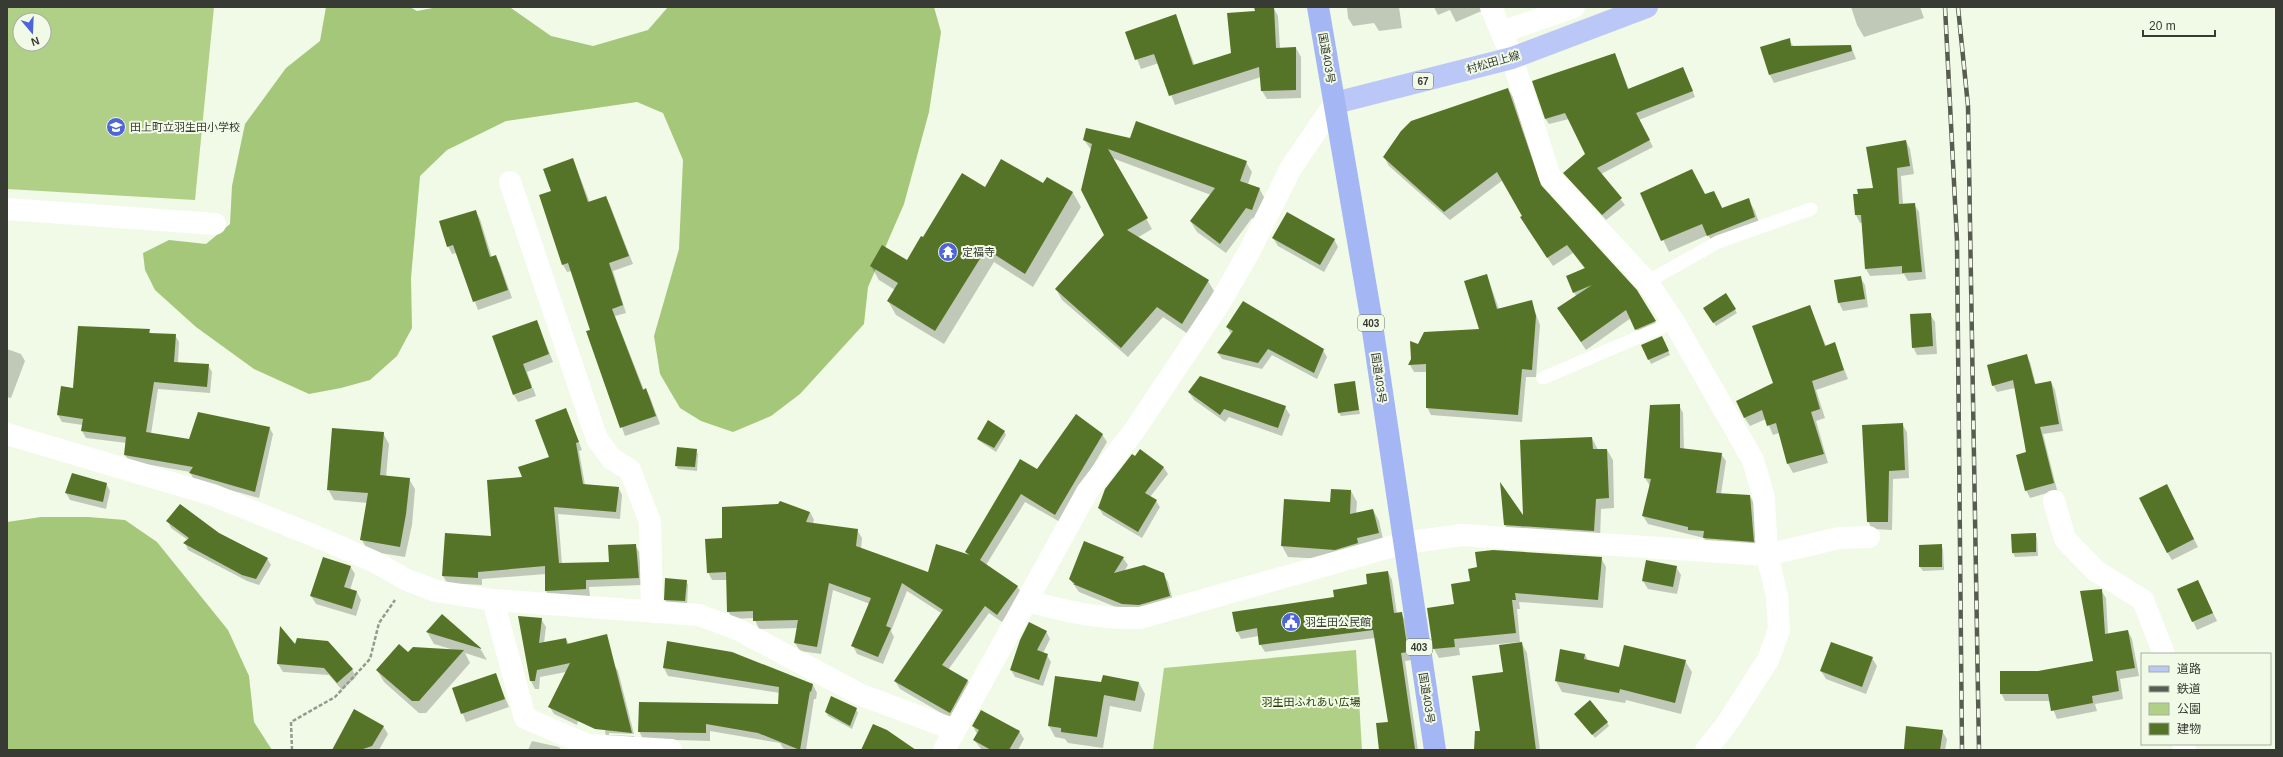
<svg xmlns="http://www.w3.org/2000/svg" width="2283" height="757" font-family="Helvetica,'Noto Sans JP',sans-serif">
<rect width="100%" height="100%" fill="#f1fae7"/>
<path fill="#afd086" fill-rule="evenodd" d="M7,7H214L195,200L7,189ZM20,20H44V44H20Z
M1356,650L1362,750H1153L1164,668Z"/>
<path fill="#a4c779" d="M326,7H410L417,11L438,7L511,8L551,36L593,46L648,30L668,7H934L941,32L929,112L904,204L868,287L864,324L800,394L771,416L733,432L701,421L680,408L660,374L654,336L679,249L683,160L663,113L637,102L506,121L447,150L420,176L411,278L412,328L397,356L370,380L341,388L309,394L254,369L196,327L155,290L145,270L143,253L169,240L206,244L230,224L232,186L245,124L286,68L320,41Z
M41,517H88L125,520L157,542L228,630L249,676L254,722L272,750H7V522Z"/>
<path fill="#0003" d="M1273,7L1278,16L1280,49L1296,48L1301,57V98L1267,99L1262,91L1261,77L1175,105L1159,63L1141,69L1126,32L1177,19L1195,66L1232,54L1256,12Z
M1343,7H1399L1402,28L1379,31L1374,23L1353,26L1348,18L1347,7Z
M1434,7H1487L1484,10L1456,22L1450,10L1438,15Z
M1851,7H1920L1924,18L1864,37L1857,25Z
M1789,40L1794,47L1851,46L1856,59L1774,83L1770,75L1762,48Z
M1615,54L1629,90L1683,68L1695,97L1639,120L1653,147L1601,174L1625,205L1606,220L1565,173L1586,154L1569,119L1549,124L1545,118Z
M1508,89L1513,97L1543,190L1636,290L1660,330L1641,338L1631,318L1586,350L1564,317L1576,296L1574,292L1585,269L1573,253L1553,266L1526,226L1523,216L1503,180L1450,220L1389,166L1384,157Z
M1130,139L1246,162L1252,172L1248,184L1259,188L1265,199L1257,220L1252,218L1226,253L1197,232L1191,222L1211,195L1112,158L1152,229L1137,238L1208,281L1214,291L1188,334L1163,317L1128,357L1062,300L1056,289L1106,235L1092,151L1084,140Z
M1906,141L1910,149L1914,174L1901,176L1903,204H1914L1919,212L1926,279L1908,281L1904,274L1870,276L1866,269L1862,223H1860L1856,215L1854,195L1874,189Z
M573,159L590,203L606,197L610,205L633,264L613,271L626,313L615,316L644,390H646L650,397L660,424L625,436L587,332L591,330L572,271L567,272L563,265L540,196L552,192Z
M1047,178L1073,193L1081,207L1033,287L994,262L944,344L896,315L888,301L895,290L879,280L871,266L907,261L924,239L985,188L1044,184Z
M1714,192L1723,209L1748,199L1755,211L1761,229L1715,247L1708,235L1669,252L1641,194L1705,195Z
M475,211L480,219L492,258L496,257L500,264L512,298L478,310L457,253L452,254L448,246Z
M1273,238L1334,239L1338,247L1324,272L1278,246Z
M1487,275L1499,309L1531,301L1540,325L1536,377H1526L1522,422L1431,415L1427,407V372H1414L1410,365L1419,346L1480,330Z
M1860,277L1865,285L1868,307L1843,311L1839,303L1835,281Z
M1725,294L1737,313L1716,326L1704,308Z
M1810,306L1826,346L1834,344L1848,379L1816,390L1825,418L1816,421L1828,463L1793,473L1788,464L1779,433L1773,435L1766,419L1750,426L1744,417L1774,383Z
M1930,314L1935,322L1937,354L1917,355L1913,347Z
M537,321L553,362L527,372L532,386L514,393L493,337Z
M1227,327L1323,350L1327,357L1317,379L1272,355L1262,369L1222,359L1218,353L1231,334Z
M149,330L151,334L175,335L179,342L178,363L208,365L212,372L210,393L158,389L151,434L189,440L269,427L273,434L259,498L194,480L190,472L129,461L125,455L127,443L86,438L82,431L83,425L62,422L58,415L62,387L74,389Z
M1664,341L1670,355L1651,364L1643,345Z
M7,349L21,354L25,361L11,398L7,397Z
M2026,355L2030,362L2036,385L2051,382L2055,390L2063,431L2043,434L2057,490L2030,498L2026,490L2027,453L2015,388L1997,392L1993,385Z
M1354,382L1360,414L1341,416L1339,413Z
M533,388L536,396L518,402L514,395Z
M1189,392L1285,407L1290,415L1282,436L1229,417L1225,422L1194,400Z
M1679,405L1683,413L1684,450L1721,454L1726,461L1721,494L1750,496L1754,504L1758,549L1709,546L1704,538L1648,524L1643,516L1650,486L1645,478Z
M566,410L582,450L579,451L585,485L618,487L622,495L620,519L558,514L562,564L610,563L635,545L639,552L642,585L589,587L590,596L550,598L546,591V574L482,579V585L447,583L443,576L492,537L523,478L550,458Z
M1902,424L1907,432L1909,478L1893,479L1892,530L1872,529L1868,521Z
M1004,431L1006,435L996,452L981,442L978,439Z
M383,433L389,444L386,477L409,479L415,489L412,525L405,557L368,551L362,540L368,503L334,500L328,489Z
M1102,434L1107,442L1060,522L1025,502L986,565L1017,586L1022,594L1002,622L989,613L948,670L968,681L972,689L955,721L900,689L895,681L941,613L907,591L891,631L894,637L883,664L857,654L853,646L870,604L833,590L821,654L800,651L795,643L798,628L759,629L754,618L733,619L728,611L727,580H712L708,572L723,539L810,512L814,520L813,524L857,530L862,538L861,549L928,573L968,555L966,552L1037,471Z
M1592,438L1598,450H1607L1613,460L1614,508L1601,509L1600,541L1511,535L1505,525L1524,518Z
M696,450L698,454L697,471L678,469L676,466Z
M1140,450L1164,468L1168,474L1150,497L1156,501L1160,507L1142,538L1103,515L1099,508Z
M73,474L106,483L110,491L106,509L70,500L66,493Z
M1351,491L1357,502L1356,514L1373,510L1379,521L1384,544L1341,560L1288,557L1282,546L1331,503Z
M2171,493L2198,547L2172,560L2167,552Z
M180,505L219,533L267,558L271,565L259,585L247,581L188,550L185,543L188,540L171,528L168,521Z
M2035,534L2037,538L2038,556L2015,557L2013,553L2012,535Z
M1941,545L1943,549L1944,570L1923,571L1920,567Z
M1123,558L1128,565L1124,572L1163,574L1168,582L1174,604L1128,612L1079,592L1070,579Z
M1601,558L1606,567L1603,608L1519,602L1520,609H1517L1520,642L1459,648L1460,655L1439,658L1434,649L1455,605Z
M350,566L355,574L350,590L357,592L361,600L356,616L316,604L311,596Z
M1676,567L1681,575L1677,594L1648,589L1643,581Z
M1388,572L1392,580L1397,614L1401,613L1406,621L1412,660L1405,661L1418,750H1380L1378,724L1390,723L1375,638L1265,652L1260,644L1259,636L1241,639L1237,631L1335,598L1368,585Z
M686,581L688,585L687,605L667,603L665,600Z
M2198,581L2217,621L2197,630L2179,590Z
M2101,590L2106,598L2108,634L2128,631L2132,639L2139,676L2120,679L2123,699L2095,704L2097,711L2057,719L2050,701H2005L2001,693L2038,672L2094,661Z
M442,615L481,650L487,660L465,653L470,663L426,713H419L384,682L377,670L408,653L454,650L434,644L427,632Z
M520,617L541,619L546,627L544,643L566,639L569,644L592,647L577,725L554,714L549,706L566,672L540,677L539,689H535L531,681Z
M1046,631L1050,639L1043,653L1047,655L1051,662L1043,686L1015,677L1011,670Z
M1522,644L1527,653L1540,750H1475L1504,673Z
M296,646L352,669L356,677L342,690L329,675L283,672L278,664Z
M1585,654L1588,661L1619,669L1685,661L1692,672L1681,714L1626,700L1625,703L1562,692L1556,681Z
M1872,658L1877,666L1866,694L1826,679L1821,671Z
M613,663L618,671L634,734L609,733V735L634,736L636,743L610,741L605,733Z
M664,668L813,685L817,693L816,699H814L806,750H787L783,748L780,743L710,731V741L643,739L639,731L779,705L780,693L668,676Z
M495,674L509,707L466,722L453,688Z
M1056,677L1102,683H1139L1145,694L1141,712L1110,706L1103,748L1068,743L1065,739L1055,737L1049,726Z
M856,709L858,713L852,729L828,716L826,712Z
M1578,717L1607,722L1609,726L1595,738Z
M383,726L388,734L379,750H333Z
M973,726L1019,731L1024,739L1018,750H982L974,740L977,734Z
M1942,731L1947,739L1945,750L1905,748Z
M532,741L559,747L561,750H528Z"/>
<path fill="#567427" d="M1254,7H1274L1276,48L1296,47V90L1261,91L1259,67L1169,96L1154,54L1135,60L1125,32L1176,14L1193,65L1231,53L1227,13L1255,11Z
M1790,38L1791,46L1851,45L1852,51L1769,75L1760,47Z
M1615,53L1628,89L1683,67L1693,91L1636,113L1650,140L1597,168L1622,198L1602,215L1563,173L1585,154L1565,113L1545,119L1532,81Z
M1508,88L1541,185L1637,290L1656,321L1635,330L1626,310L1581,342L1557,308L1592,285L1573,293L1566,276L1585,268L1567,245L1547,258L1520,217L1522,216L1497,172L1444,212L1383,157L1401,131L1411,121Z
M1136,121L1247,161L1240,181L1260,188L1252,210L1246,208L1220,244L1190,221L1215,188L1108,149L1148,218L1127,230L1209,280L1182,324L1157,307L1121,348L1055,289L1104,235L1081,190L1092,144L1083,140L1086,128L1130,138Z
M1906,140L1910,166L1897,168L1899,204L1915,203L1922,272L1902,273V266L1865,269L1861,215H1855L1853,194H1858L1857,189L1873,188L1866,147Z
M573,158L588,202L606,196L629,256L609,263L623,305L612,309L643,390L646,388L656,416L620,428L586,331L590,330L568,263L562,265L539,195L551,191L543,169Z
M1001,159L1043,183L1047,177L1073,192L1025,274L986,249L935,331L887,301L898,283L870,266L882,245L907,260L921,236L923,237L962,173L985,187Z
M1692,169L1705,194L1714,191L1722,208L1749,198L1755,217L1707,236L1702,224L1661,241L1640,193Z
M476,210L490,257L496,255L508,290L473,302L453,245L447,247L439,221Z
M1287,212L1335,239L1320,265L1272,238Z
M1487,274L1497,309L1532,300L1536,316L1532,370L1522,369L1518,415L1426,408V364L1408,365L1411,359L1410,341L1418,344L1424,332L1479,329L1464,281Z
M1861,276L1865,299L1838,303L1834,280Z
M1726,293L1736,309L1713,323L1703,308Z
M1243,301L1324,349L1314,373L1268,349L1258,363L1217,353L1233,331L1226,327Z
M1810,305L1825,346L1835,342L1844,370L1812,381L1820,409L1811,412L1824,454L1787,464L1776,423L1767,426L1762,410L1744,418L1736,401L1773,383L1752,326Z
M1931,313L1933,346L1912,348L1910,314Z
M537,320L549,354L523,364L532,388L513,395L492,336Z
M78,326L150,329L149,333L176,334L174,362L209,364L207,387L154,382L146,432L189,439L198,412L270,427L255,492L189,473L193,467L124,455L126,437L81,431L83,419L57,415L61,386L73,388Z
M1662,336L1669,351L1648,360L1641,345Z
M2027,354L2035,384L2051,381L2059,424L2040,427L2054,483L2025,491L2016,455L2026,452L2013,380L1992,386L1987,365Z
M1200,376L1286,406L1278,428L1224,409L1220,415L1188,392Z
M1355,381L1359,410L1338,413L1334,384Z
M1680,404V448L1722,453L1716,493L1750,495L1754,542L1703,538L1704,531L1688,530V527L1642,516L1651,479L1644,478L1650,405Z
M566,408L579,442L576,443L583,484L619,487L616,512L554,507L559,563L609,562L608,545L636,544L639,578L586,580V589L545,591V566L478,572V578L442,576L445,533L491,536L487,480L522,477L518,467L549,457L535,420Z
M1076,414L1103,434L1055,515L1021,494L980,560L1018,586L997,615L985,606L942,665L968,680L950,713L894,681L943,610L902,583L886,626L891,628L878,657L851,646L871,598L829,583L817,647L794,643L798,620L753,621V611L727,612L726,572L707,573L705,539L722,538V507L778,504L780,501L810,512L806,522L858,529L856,546L928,572L936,544L970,555L965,552L1020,459L1037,469Z
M988,420L1005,431L994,448L977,439Z
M1903,423L1905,470L1889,471L1888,522H1867L1862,425Z
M332,428L384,432L380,475L410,478L406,514L400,547L360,540L368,493L327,490Z
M1592,437L1593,449H1607L1609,498L1596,499L1594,531L1504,525L1500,482L1523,515L1520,440Z
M677,447L697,449L695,467L675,466Z
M1140,449L1164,467L1145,493L1157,500L1138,532L1098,508L1105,489L1132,454L1135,456Z
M72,473L107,483L103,502L65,493Z
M2167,484L2194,539L2167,553L2139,498Z
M1331,489L1351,490L1350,514L1373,509L1379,533L1357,538L1358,543L1335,550L1281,546L1284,499L1330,502Z
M180,504L219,533L268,558L256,579L242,575L183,543L189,538L166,521Z
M2036,533V552L2012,553L2011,534Z
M1084,541L1124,557L1114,573L1144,565L1164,573L1170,596L1139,605L1122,604L1073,584H1075L1069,579Z
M1942,544V567H1919V545Z
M1493,550L1602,557L1598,600L1515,593L1516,600H1512L1516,633L1454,639L1455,647L1433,649L1427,608L1454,604L1451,584L1470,581L1468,569L1477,567L1475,552Z
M323,557L351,566L344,587L357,591L352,609L310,596Z
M1646,560L1677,566L1673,587L1642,581Z
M1388,571L1394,613L1402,612L1408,652L1401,653L1415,749L1379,750L1376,723L1388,722L1373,630L1259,645L1257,628L1236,632L1232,612L1334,597L1333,590L1367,584L1366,574Z
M665,578L687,580L685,601L664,600Z
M2198,580L2213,613L2192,622L2177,589Z
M2102,589L2105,634L2128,630L2135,668L2116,671L2119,691L2092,696L2093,703L2051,711L2048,694H2000V671H2038L2093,661L2080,591Z
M442,614L482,649L426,632Z
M518,616L542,618L539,643L566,638L567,644L607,634L632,733L595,729L548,707L570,663L537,670L535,681H530Z
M1029,622L1047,631L1037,650L1048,654L1039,680L1010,670L1020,640Z
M280,626L295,644L297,638L328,641L353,669L337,683L324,668L277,664Z
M667,641L732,652L813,684L811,692L810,691L800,750L758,733L706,724V733L638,732L639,702L778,704L779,687L663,668Z
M1522,642L1536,750H1474L1475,731H1480L1472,676L1503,672L1499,645Z
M1831,642L1873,657L1862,687L1820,671Z
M399,644L408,652L413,647L464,650L419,701H412L376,670Z
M1624,645L1686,660L1675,703L1620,689L1619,693L1555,681L1560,649L1585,654L1584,659L1619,667Z
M496,673L505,699L461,714L452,688Z
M1103,675L1139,682L1135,701L1104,695L1097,737L1061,732V728L1048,726L1055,676L1101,682Z
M831,696L857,708L850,726L825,712Z
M1590,700L1608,722L1592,735L1574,714Z
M354,709L384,726L372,746L360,750H332Z
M981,710L1020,731L1009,750H991L973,740L979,730L972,726Z
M873,724L887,730L916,750H861Z
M1906,726L1943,730L1940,750L1904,749Z"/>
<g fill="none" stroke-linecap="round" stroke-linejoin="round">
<path stroke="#949b8d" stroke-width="2.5" stroke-dasharray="4 2" stroke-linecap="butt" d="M292,750L291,722L335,697L370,659L379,623L395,600"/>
<path stroke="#fff" stroke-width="13" d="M1647,282L1718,242L1811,209
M1543,378L1674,322"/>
<path stroke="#fff" stroke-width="22" d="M1491,7L1512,58L1550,177L1647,282L1674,322L1753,460L1764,498L1767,555L1777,596L1779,630L1768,660L1726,725L1706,750
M1502,32L1574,7
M510,182L597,439L612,459L630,470L650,522L652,612
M7,209L215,224
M7,434L213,495L327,541L375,562L407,580L436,591L493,600L699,615L737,629L859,694L955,730
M2054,501L2065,539L2096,571L2143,600L2164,654
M493,600L525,718L588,745L671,750
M1028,601C1067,612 1098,619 1140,618L1404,543L1462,535L1767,555L1839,538L1869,537
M2183,744L2185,750
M944,750L1087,492L1134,431L1221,301L1249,252L1291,168L1335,103"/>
<path stroke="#bbc8f7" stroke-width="22" d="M1335,103L1512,58L1647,7"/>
<path stroke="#a4b6f4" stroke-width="22" d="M1318,7L1370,311L1435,750"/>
<defs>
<path id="rail" d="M1945,7L1957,241L1962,750
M1958,7L1968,106L1979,750"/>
</defs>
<use href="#rail" stroke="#575b52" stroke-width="4.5"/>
<use href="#rail" stroke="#f1fae7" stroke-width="3" stroke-dasharray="9" stroke-linecap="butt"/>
</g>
<defs>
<symbol id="school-disc" viewBox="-11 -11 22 22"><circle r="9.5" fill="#4f64d9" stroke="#f1fae7"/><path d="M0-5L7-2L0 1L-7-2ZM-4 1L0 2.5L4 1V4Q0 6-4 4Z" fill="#fff"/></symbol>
<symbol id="temple-disc" viewBox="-11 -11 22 22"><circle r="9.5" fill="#4f64d9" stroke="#f1fae7"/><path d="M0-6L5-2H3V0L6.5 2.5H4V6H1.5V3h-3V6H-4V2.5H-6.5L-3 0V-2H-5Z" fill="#fff"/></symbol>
<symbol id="civic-disc" viewBox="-11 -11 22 22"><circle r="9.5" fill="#4f64d9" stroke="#f1fae7"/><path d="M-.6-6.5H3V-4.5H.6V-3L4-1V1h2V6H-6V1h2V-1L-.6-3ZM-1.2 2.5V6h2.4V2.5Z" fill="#fff"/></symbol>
</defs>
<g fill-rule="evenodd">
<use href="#school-disc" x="105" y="116" width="22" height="22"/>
<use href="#temple-disc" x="937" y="241" width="22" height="22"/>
<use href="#civic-disc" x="1280" y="611" width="22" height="22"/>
</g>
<g text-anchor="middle" stroke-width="4" stroke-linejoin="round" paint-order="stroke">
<g fill="#f1fae7" stroke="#6f7469" stroke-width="1">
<rect x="1413" y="73" width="20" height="16" rx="3"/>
<rect x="1358" y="315" width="26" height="16" rx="3"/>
<rect x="1406" y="639" width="26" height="16" rx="3"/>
</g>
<g font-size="10" font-weight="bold" fill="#373b33">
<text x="1423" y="85">67</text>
<text x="1371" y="327">403</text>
<text x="1419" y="651">403</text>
</g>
<g font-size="11" fill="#373b33" stroke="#f1fae7">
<text transform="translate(1327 58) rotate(80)" y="4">国道403号</text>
<text transform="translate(1493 62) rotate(-16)" y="4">村松田上線</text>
<text transform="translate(1379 378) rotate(82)" y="4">国道403号</text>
<text transform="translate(1427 698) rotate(81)" y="4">国道403号</text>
</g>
<g font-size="11" fill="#373b33" stroke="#f1fae7" text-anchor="start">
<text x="130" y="131">田上町立羽生田小学校</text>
<text x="962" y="256">定福寺</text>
<text x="1305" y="626">羽生田公民館</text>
</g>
<g font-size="11" fill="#253900" stroke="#f1fae7">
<text x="1311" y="706">羽生田ふれあい広場</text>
</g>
</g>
<rect width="2283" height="757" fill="none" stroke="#373b33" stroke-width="16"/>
<rect x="2141" y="653" width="130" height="92" fill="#f1fae7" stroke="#a7ae9f"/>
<rect x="2149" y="666" width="20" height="6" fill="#bbc8f7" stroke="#a7ae9f"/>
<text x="2177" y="673" font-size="12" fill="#373b33">道路</text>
<rect x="2149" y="686" width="20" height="6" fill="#575b52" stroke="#a7ae9f"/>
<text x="2177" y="693" font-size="12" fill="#373b33">鉄道</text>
<rect x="2149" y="703" width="20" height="12" fill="#afd086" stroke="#a7ae9f"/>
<text x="2177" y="713" font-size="12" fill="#373b33">公園</text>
<rect x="2149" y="723" width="20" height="12" fill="#567427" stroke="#a7ae9f"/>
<text x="2177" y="733" font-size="12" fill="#373b33">建物</text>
<g transform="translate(32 32) rotate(161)"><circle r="19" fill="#f1fae7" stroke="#a7ae9f"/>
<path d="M0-3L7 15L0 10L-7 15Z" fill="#4f64d9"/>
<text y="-6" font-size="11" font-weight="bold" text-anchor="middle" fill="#373b33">N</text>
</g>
<path d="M2143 30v6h72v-6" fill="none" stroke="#373b33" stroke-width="2"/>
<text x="2149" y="30" font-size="12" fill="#373b33" stroke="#f1fae7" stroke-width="3" paint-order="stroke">20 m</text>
</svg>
